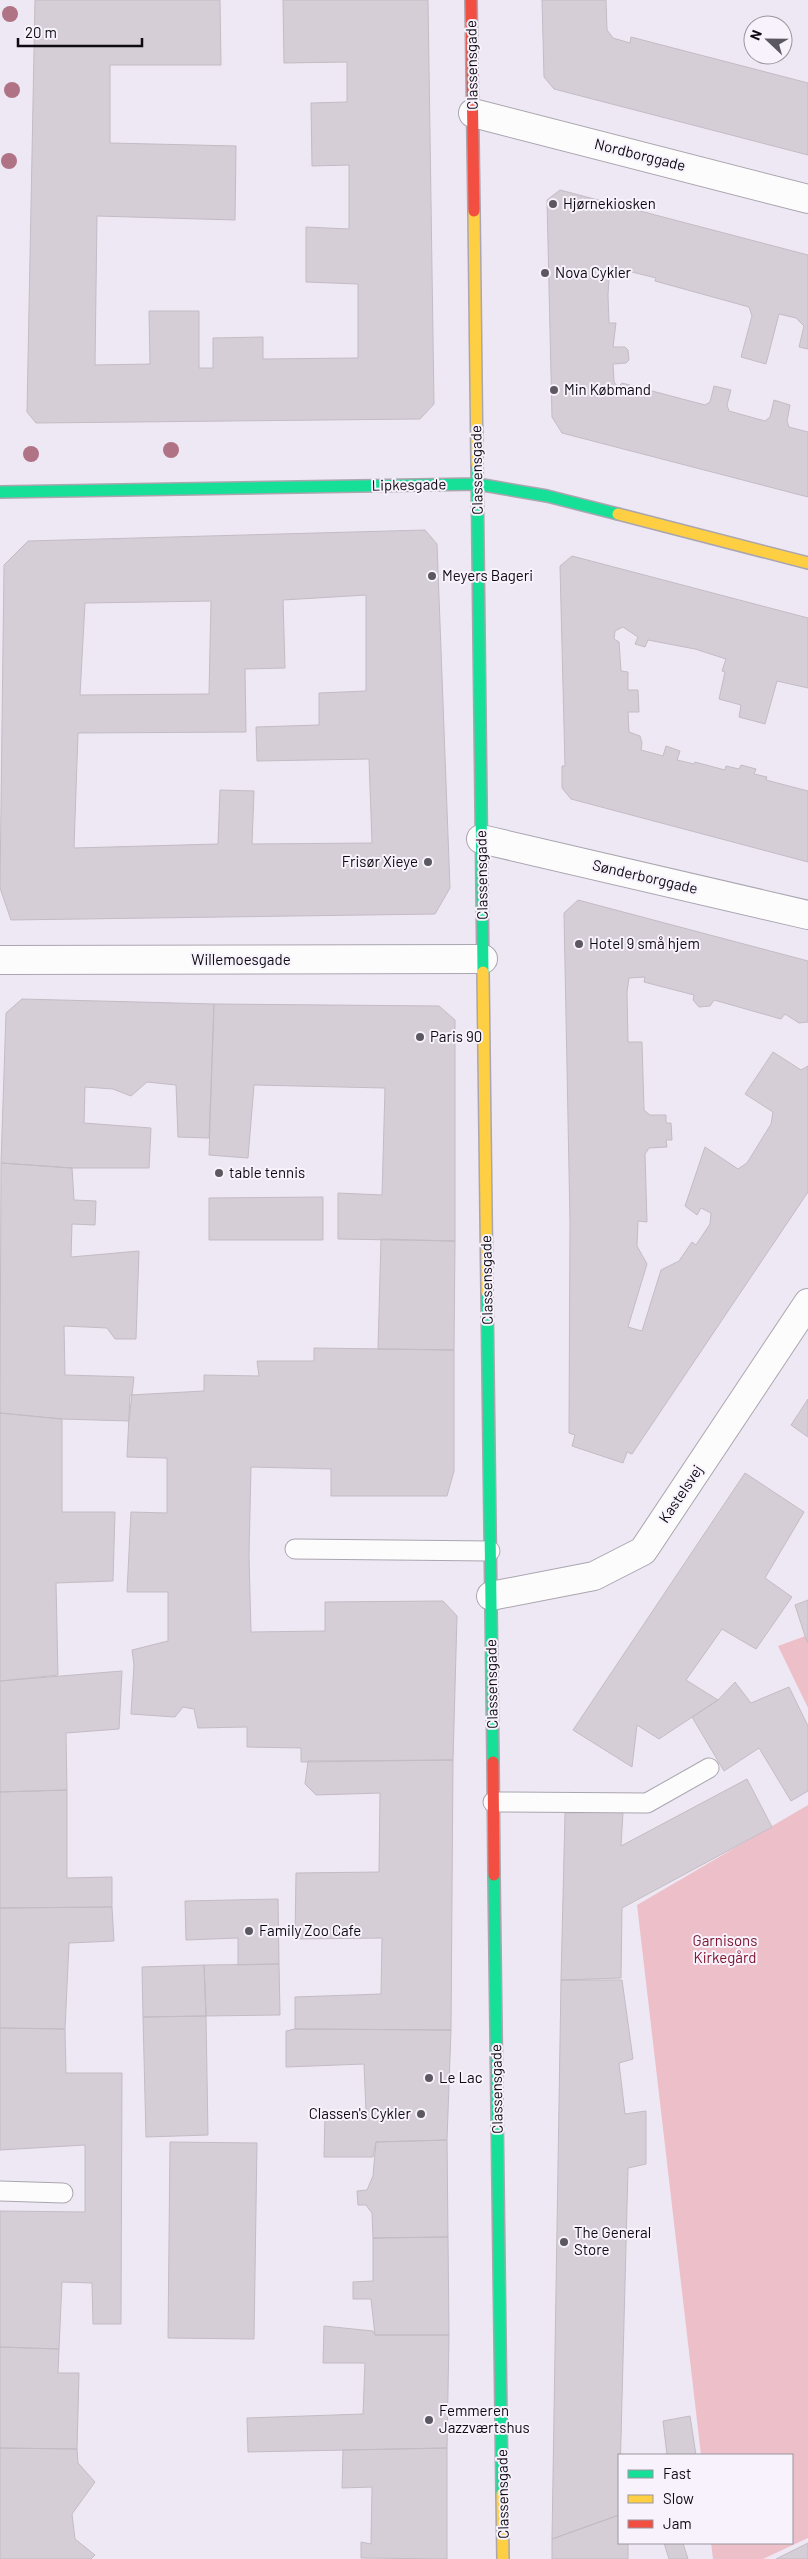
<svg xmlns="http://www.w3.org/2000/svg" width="808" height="2559" font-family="Barlow,sans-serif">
<rect width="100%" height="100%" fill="#eee8f4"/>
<path fill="#edc0c9" d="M808,1635V1708L778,1646Z
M808,1805V2538L763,2559H713L711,2543H792V2455H701L637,1905Z"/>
<path fill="#d6ced7" stroke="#c3bcc4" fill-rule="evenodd" d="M35,0H220L221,65H110V143L236,146L235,220L97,216L95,365L150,364L149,311H199V368H213V338L263,337V359L358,358V284L306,282V227L349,229V165L312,166L311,103L347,102V62L284,63L283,0H428L434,404L420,419L36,423L27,412Z
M542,0H606L607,30L613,38L630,43L631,37L808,83V155L554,89L544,77Z
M560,190L808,255V349L799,347L804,326L796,318L779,314L766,364L741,357L752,316L749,307L655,281L656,278L620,269L618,276L609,279L608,295L609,323H616L613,347H625L628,350L629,360L626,363L613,364L614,382L618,387L622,383L705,405L710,402L714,386L731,390L727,405L729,411L765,421L770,417L774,400L790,405L787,421L789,427L808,432V497L562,433L552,417L547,200Z
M425,530L437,544L450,888L435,914L11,920L0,888L4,565L28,541ZM366,595V691L319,693V725L256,727L257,761L369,759L372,843L252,844L254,791L220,790L218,844L74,848L78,733L246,732L245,669L285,668L283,600ZM211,601L209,694L80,695L85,603Z
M572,556L808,618V688L777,681L765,724L739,717L741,705L719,699L725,672L722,671L726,659L695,649L648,640L645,647L635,644L638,637L623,627L615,631L614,639L619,642L621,671L628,672V690H638L639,712H628L629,732L640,736L642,743L641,750L663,756L666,746L680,751L677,760L694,764L695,762L725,770L726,766L739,769L741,765L756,769L754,774L767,777L766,780L808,791V862L571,799L562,788V766H565L560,566Z
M578,900L808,961V1022L799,1023L785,1014L781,1019L714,1000L710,1006L699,1007L693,1000L694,995L644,982L645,977L629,978L627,992L628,1042H642L644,1110L650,1115H666V1123H671L672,1140H666L667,1147L649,1148L645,1154L647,1222L638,1221L637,1246L647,1264L628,1327L642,1331L661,1270L679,1261L692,1242L696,1245L710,1224L711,1213L701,1208L697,1215L685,1206L705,1147L738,1169L747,1163L771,1124L773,1112L745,1094L773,1052L801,1070L808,1066V1192L632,1454L627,1452L623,1463L572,1446L575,1435L569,1433L570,1222L564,913Z
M22,999L214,1004L209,1138L178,1137L176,1085L147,1082L131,1096L113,1089L85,1087L84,1123L151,1128L149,1168H72L1,1163L6,1013Z
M214,1004L439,1006L455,1020V1241L338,1239V1193L382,1195L385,1088L254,1085L248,1158L209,1155Z
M1,1163L72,1168L74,1200L96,1201L95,1225L72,1224L71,1257L139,1251L136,1339H115L107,1328L64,1326L65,1375L134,1377L129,1421L62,1419L0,1413Z
M323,1197V1240H209V1198Z
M381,1239L455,1241L454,1350L378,1349Z
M314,1348L454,1350V1471L447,1496H331V1469L251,1467L249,1556L251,1632L325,1631V1602L443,1601L457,1616L453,1760L301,1762V1748L247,1747V1727L198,1728L194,1709L183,1707L175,1717L131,1714L134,1665L132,1650L168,1641V1592H127L131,1512L167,1513V1458L127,1457L130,1395L204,1391V1375L259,1376L257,1361H314Z
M808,1399V1437L791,1425Z
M0,1413L62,1419V1512H115L113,1581L56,1583L58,1675L0,1681Z
M745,1473L804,1512L765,1578L792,1597L756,1649L722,1629L686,1680L718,1700L659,1739L637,1725L632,1767L573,1730Z
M808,1600V1642H807L795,1605Z
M122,1671L119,1729L66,1733L67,1790L0,1792V1681Z
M735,1682L751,1703L789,1687L808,1726V1791L791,1801L759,1748L724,1771L692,1717L718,1700Z
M453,1760L451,2030L295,2029V1997L381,1994L382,1938L295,1939L296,1873L379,1872L380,1793L316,1795L305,1784L308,1761Z
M747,1779L772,1827L622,1908L621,1978L561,1980L565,1813L623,1812L621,1846Z
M67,1790V1878L112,1877V1907L0,1908V1792Z
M278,1899L279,1964L238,1965V1938L186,1940L185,1901Z
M112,1907L114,1941L69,1943L65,2029L0,2028V1908Z
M279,1964L280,2015L206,2016L204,1965Z
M204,1965L206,2016L143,2017L142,1967Z
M561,1980H622L633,2059L619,2063L625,2114L646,2111V2164L628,2168L619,2515L552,2539Z
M206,2016L208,2135L146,2137L143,2017Z
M0,2028L65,2029L66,2073H122L121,2324H93L92,2283L62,2282L59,2349L0,2347V2211L85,2212V2145L0,2150Z
M295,2029L451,2030L447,2140L376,2142L373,2157H324L325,2112L366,2111L364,2064L286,2067V2031Z
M447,2140L448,2237L373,2238L372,2213L366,2205H358L357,2191L367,2190L373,2176L376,2142Z
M170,2142L257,2143L254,2339L168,2338Z
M448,2237L449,2335H375L371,2299H353V2282L373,2281V2238Z
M324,2326L373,2331L375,2335H449L447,2448L248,2452L247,2418L363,2414L365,2363H323Z
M0,2347L59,2349L58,2373H79L77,2449L0,2448Z
M690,2416L696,2455H667L663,2421Z
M0,2448L77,2449L78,2463L95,2482L72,2514L75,2539L95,2555L91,2559H0Z
M447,2448V2559L361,2558V2542L371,2544L372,2487L342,2488L343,2450Z
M619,2515V2543H628V2559H552V2539Z
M664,2543H683L688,2559H669Z
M808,2543V2559H776Z"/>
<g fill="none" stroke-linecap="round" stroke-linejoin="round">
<defs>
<path id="lane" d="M295,1549L490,1551
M493,1802L647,1803L709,1768
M0,2191L63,2193"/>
<path id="street" d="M473,113L808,199
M481,839L808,915
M0,960L483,959
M491,1596L594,1576L643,1551L808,1303"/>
<path id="fast" d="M477,464L483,972
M0,492L477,484L547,496L618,514
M487,1292L493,1762
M494,1875L502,2494"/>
<path id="slow" d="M474,211L477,464
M618,514L808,563
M483,972L487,1292
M502,2494L503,2559"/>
<path id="jam" d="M471,0L474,211
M493,1762L494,1875"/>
</defs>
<use href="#lane" stroke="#aaa5af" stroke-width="21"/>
<use href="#street" stroke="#aaa5af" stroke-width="30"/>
<use href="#fast" stroke="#aaa5af" stroke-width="14"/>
<use href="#slow" stroke="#aaa5af" stroke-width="14"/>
<use href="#jam" stroke="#aaa5af" stroke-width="14"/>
<use href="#lane" stroke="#fcfcfd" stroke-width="19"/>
<use href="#street" stroke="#fcfcfd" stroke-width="28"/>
<use href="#fast" stroke="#16e098" stroke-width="11"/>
<use href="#slow" stroke="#ffcf43" stroke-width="11"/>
<use href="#jam" stroke="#f24e42" stroke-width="11"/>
</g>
<g fill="#af7385">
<circle cx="10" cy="14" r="8"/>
<circle cx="12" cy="90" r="8"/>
<circle cx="9" cy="161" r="8"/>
<circle cx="171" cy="450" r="8"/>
<circle cx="31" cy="454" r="8"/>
</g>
<g fill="#5c5861" stroke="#f7f2fc" stroke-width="2">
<circle cx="553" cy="204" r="5"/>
<circle cx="545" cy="273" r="5"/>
<circle cx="554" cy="390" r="5"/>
<circle cx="432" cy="576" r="5"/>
<circle cx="428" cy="862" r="5"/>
<circle cx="579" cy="944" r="5"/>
<circle cx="420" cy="1037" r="5"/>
<circle cx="219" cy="1173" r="5"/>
<circle cx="249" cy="1931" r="5"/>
<circle cx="429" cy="2078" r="5"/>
<circle cx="421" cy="2114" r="5"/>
<circle cx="564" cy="2242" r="5"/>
<circle cx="429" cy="2420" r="5"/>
</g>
<g text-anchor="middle" stroke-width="4" stroke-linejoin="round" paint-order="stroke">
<g font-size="15" fill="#0e0a12" stroke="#f7f2fc">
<text transform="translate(472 65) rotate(-91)" y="5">Classensgade</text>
<text transform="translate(640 155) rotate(14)" y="5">Nordborggade</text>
<text transform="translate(477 470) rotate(-91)" y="5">Classensgade</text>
<text transform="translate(409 485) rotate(-1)" y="5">Lipkesgade</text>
<text transform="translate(482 875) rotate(-91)" y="5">Classensgade</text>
<text transform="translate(645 877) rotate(13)" y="5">Sønderborggade</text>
<text x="241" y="965">Willemoesgade</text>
<text transform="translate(487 1280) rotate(-91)" y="5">Classensgade</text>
<text transform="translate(681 1494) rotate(-56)" y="5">Kastelsvej</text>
<text transform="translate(492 1684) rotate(-91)" y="5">Classensgade</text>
<text transform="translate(497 2089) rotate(-91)" y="5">Classensgade</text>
<text transform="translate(503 2494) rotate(-91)" y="5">Classensgade</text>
</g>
<g font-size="15" fill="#0e0a12" stroke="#f7f2fc" text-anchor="start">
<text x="563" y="209">Hjørnekiosken</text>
<text x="555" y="278">Nova Cykler</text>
<text x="564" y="395">Min Købmand</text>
<text x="442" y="581">Meyers Bageri</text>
<text x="418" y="867" text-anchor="end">Frisør Xieye</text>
<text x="589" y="949">Hotel 9 små hjem</text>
<text x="430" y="1042">Paris 90</text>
<text x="229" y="1178">table tennis</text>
<text x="259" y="1936">Family Zoo Cafe</text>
<text x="439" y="2083">Le Lac</text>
<text x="411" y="2119" text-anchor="end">Classen's Cykler</text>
<text x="574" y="2238">The General<tspan x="574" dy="17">Store</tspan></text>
<text x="439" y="2416">Femmeren<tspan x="439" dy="17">Jazzværtshus</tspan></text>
</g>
<g font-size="15" fill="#7b132a" stroke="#f7f2fc">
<text x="725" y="1946">Garnisons<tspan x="725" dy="17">Kirkegård</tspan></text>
</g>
</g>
<rect x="618" y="2454" width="175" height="90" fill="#f7f2fc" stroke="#9a959e"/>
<rect x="628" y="2470" width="25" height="8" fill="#16e098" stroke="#9a959e"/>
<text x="663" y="2479" font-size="15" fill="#0e0a12">Fast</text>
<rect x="628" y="2495" width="25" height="8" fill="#ffcf43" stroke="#9a959e"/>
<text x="663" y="2504" font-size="15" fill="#0e0a12">Slow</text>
<rect x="628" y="2520" width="25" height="8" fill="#f24e42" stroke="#9a959e"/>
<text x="663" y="2529" font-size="15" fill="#0e0a12">Jam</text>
<g transform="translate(768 40) rotate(292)"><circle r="24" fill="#f7f2fc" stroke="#9a959e"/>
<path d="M0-4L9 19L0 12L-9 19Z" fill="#5c5861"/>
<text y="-8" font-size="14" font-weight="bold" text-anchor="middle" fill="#0e0a12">N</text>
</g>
<path d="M18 38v8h124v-8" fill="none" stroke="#0e0a12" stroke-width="2.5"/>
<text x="25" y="38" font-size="15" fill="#0e0a12" stroke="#f7f2fc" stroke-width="4" paint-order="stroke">20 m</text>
</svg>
